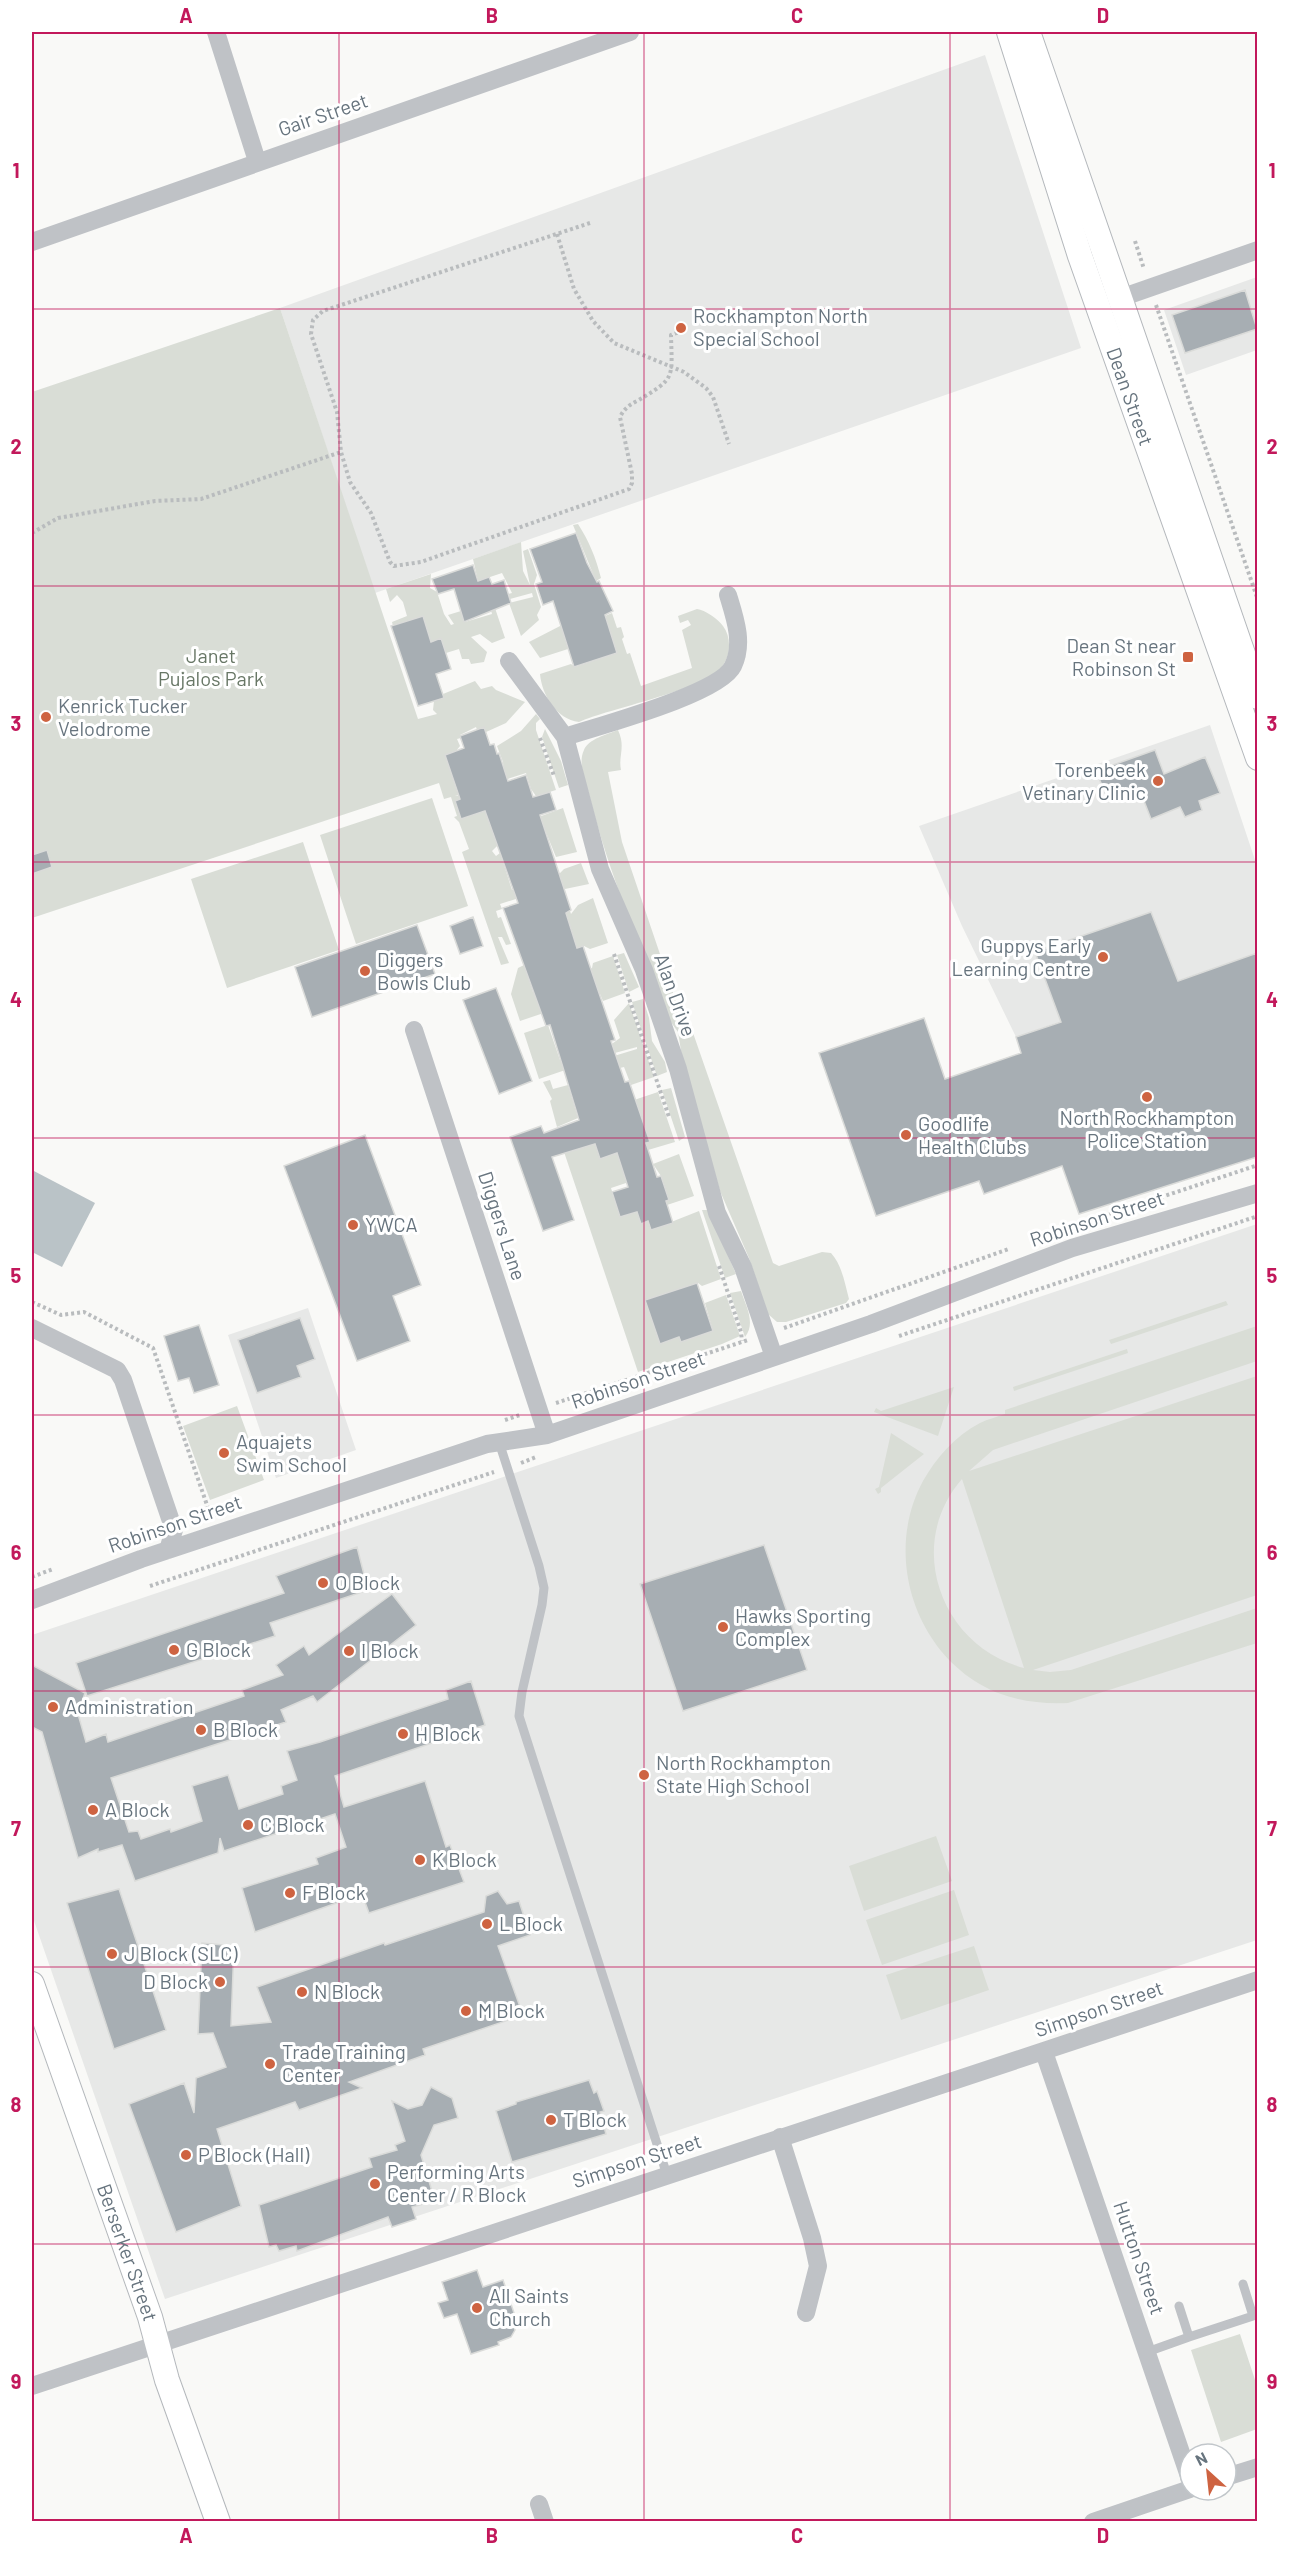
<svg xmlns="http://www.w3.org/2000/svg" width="1289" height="2553" font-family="Barlow,sans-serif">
<rect width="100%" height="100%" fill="#f9f9f7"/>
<path fill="#e7e8e7" d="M985,55L1081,348L375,593L280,308Z
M1257,277V350L1186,375L1164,310Z
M1210,725L1257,866V953L1016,1037L962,926L919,826Z
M1257,1224V1940L165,2299L32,1915V1635Z
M308,1308L356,1450L276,1478L228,1335Z"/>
<path fill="#d9ddd6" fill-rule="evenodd" d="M280,308L418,719L437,714L433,710L434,701L444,698L443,694L475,681L481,689L492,686L496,690L525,702L506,723L486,732L484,728L477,730L476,727L460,735L461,738L457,739L460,746L456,751L445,755L457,791L504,775L503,762L497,746L521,731L536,714L540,719L536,723V730L556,790L536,796L531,789L526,773L455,796L464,795L465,797L455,801L461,819L484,809L536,818L563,808L577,852L556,857L545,830L498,845L492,851L496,856L500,853L512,890L559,874L564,869L581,863L589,884L565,889L560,885L500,904L502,909L496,911L498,918L501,917L511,944L506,945L502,937H498L509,963L501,965L462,852L469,849L459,822L454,817L457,816L451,797L444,799L439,783L32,918V392Z
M578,524C589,541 596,558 601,578L596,581L573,525Z
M521,542L523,571L530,585L523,551L528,549L537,575L534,584L541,607L537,615L539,620L521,636L509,603L533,597L532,593L510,599L508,594L512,593L502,573L478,581L473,559Z
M431,574L430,588L437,592L444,614L451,625L454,624L448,615L461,611L465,622L492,614L491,610L495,608L505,638L492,643L480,634L471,637L487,652L484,662L471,664L469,659H462L459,649L446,653L441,638L431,642L423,616L393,626L392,622L407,616L403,602L397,595L390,602L386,589Z
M697,609C705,610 718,619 723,626C732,638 731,657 720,669C699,691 611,708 579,722C556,719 542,695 540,674L571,664L575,667L617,653L605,616L612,613L617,628L621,627L624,637L622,639L627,654L630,653L641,686L692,668L682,630L691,625L688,620L680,623L678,616Z
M562,625L568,649L540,658L529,642Z
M545,729L561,761L568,785L559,788L542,737Z
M618,730C626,747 618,756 621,770L608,772L622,842L682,1019L692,1030L773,1263L779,1266L822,1252L831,1253C842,1265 845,1284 849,1299L846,1303L786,1322H777L768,1314L749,1258L720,1191L682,1057L678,1032L668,1018C640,945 609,874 590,798C587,784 577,764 584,750C588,739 608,734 618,730Z
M432,798L468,906L356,944L320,835Z
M303,842L339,950L227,988L191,879Z
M593,898L608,943L590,949L584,946L571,949L566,912L570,911L571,914L578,905Z
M624,953L639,987L629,992L617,955Z
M613,956L625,993L603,1001L600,994L520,1021L511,994L518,968L524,965L533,992L592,968L593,963Z
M643,999L649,1018L652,1041L665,1062L667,1072L657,1076L632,1002Z
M629,1003L654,1077L631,1085L624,1067L620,1068L614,1056L637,1049V1047L611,1054L609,1046L620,1038L614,1020Z
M548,1025L560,1060L563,1059L580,1065L539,1079L524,1033Z
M550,1080L553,1089L568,1085L578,1118L557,1127L550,1101L552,1099L543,1082Z
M671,1088L685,1137L679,1141L662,1090Z
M658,1092L675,1142L648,1150L646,1143L573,1141L576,1150L595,1143L600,1159L617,1153L625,1176L656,1173L611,1188L620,1217L637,1212L641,1223L648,1221L651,1230L699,1211L721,1279L702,1286L698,1283L646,1300L660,1343L679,1337L681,1342L713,1331L705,1303L726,1295L740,1336L722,1344L638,1372L560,1140L637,1099Z
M679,1154L694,1196L667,1205L666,1201L669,1200L661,1176L653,1164Z
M702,1210H708L736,1274L725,1278Z
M741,1291C746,1306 756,1323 745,1337L730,1293Z
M1226,1301L1228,1305L1111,1344L1109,1340Z
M1257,1326V1361L993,1450L969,1471L1257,1376V1595L1033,1670L1050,1672L1071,1670L1257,1608V1643L1068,1703C1045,1704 1023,1702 1001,1694C918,1663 881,1558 923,1481C936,1458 955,1436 980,1423C988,1419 997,1417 1005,1414V1410ZM962,1479L1024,1668C941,1647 904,1545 962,1479Z
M1127,1349L1128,1353L1014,1391L1013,1387Z
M954,1387L938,1436L874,1412L876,1408L881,1411Z
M237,1406L264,1480L210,1500L183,1426Z
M891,1433L924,1454L881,1488V1492L878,1494L875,1489L879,1487Z
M936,1836L952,1881L864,1911L849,1866Z
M954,1890L969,1935L882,1965L866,1920Z
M974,1946L989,1990L901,2020L886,1975Z
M1240,2334L1257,2386V2429L1221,2442L1191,2350Z"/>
<path fill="#bac3c7" d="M32,1170L95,1203L62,1267L32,1252Z"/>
<path fill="#a7aeb3" stroke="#dadbd9" stroke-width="1.5" d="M1245,290L1257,329L1185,353L1172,315Z
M576,533L587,563L597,582L599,581L613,611L605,615L617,653L574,667L553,601L543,605L536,584L542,582L530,549Z
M473,565L478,581L489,577L492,584L504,580L511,603L464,622L454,589L438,594L432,579Z
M423,616L431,642L441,638L451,669L436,674L444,698L418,706L391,626Z
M484,727L490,745L494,744L497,754L499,753L508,781L526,775L533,797L550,792L556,810L540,815L571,910L566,913L577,948L583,946L615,1040L611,1041L625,1082L629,1081L650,1142L646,1143L657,1177L661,1176L669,1200L666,1201L673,1223L651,1230L648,1221L641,1224L637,1212L620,1217L612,1192L628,1187L617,1153L600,1159L595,1144L552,1157L574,1220L543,1231L510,1137L541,1126L544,1133L579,1120L550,1025L546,1026L503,908L518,903L485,811L461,819L455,801L460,799L445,755L464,748L460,736Z
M1155,750L1164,774L1205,757L1220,793L1199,801L1202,810L1185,817L1180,807L1151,819L1139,788L1108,800L1096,771Z
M47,850L52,867L32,874V855Z
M1151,912L1178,981L1257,953V1157L1079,1214L1062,1166L984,1194L979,1181L876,1216L819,1053L924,1018L945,1079L1021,1053L1016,1037L1061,1022L1035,952Z
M473,917L483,946L460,954L450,926Z
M417,925L435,974L312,1017L295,967Z
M496,988L532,1081L499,1094L463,1000Z
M365,1135L421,1285L393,1296L410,1341L357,1361L284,1166Z
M697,1283L713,1331L681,1342L679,1337L660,1344L645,1300Z
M300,1318L315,1359L297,1366L301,1377L257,1393L238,1340Z
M199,1325L219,1385L194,1393L189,1378L178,1381L164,1336Z
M764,1545L807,1670L683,1711L640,1584Z
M357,1547L368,1590L270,1623L275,1636L87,1696L76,1663L284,1593L276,1576Z
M392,1594L416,1625L317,1702L313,1696L281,1710L286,1722L111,1778L129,1832L138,1831L141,1839L170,1829L171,1832L202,1821L192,1786L228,1775L239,1809L283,1794L281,1786L297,1780L287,1751L320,1742L448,1699L446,1690L471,1681L485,1725L335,1776L344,1807L425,1781L446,1847L450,1845L464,1882L369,1913L362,1894L255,1932L242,1888L318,1864L316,1858L346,1847L335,1814L224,1851L220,1838L218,1853L135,1881L122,1845L98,1852V1849L78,1858L42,1732L32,1727V1665L85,1693L78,1714L86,1742L106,1734L108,1742L244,1696L242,1690L283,1675L276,1665L304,1646L309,1655Z
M119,1889L166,2030L114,2049L67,1903Z
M498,1891L507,1904L519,1901L530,1935L498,1946L523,2015L423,2049L425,2055L349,2082L362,2088L299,2110L295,2102L217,2129L241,2206L176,2232L129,2104L184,2083L194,2113L196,2078L226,2067L213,2033L198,2034L202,1943L234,1946L231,2026L271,2022L257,1987L384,1943L385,1945L484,1912L486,1896Z
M589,2080L594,2093L597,2091L604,2111L600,2112L606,2134L512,2162L496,2111L516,2104V2102Z
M431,2087L452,2098L458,2118L434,2125L421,2155L435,2201L412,2207L416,2219L392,2227L388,2217L297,2251L296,2246L279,2251L276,2245L269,2247L259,2205L372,2167L369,2158L397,2150L395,2145L405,2141L392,2101L408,2109L422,2105Z
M477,2270L483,2287L503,2280L515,2316L511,2317L515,2330L511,2337L498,2342L499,2345L471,2354L457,2314L444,2318L438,2303L448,2300L442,2282Z"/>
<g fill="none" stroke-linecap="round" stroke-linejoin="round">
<defs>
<g id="secondary">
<path id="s1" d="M1009,32L1080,256L1258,758"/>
<path d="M1028,32L1258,697"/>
<path id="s2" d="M32,1984L150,2317L167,2380L218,2522"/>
</g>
</defs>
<use href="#secondary" stroke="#b4b8bc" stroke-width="26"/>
<path stroke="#b9bcbe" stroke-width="4" stroke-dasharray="3 3" stroke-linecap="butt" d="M590,223L323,311L313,320L311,334L337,412L341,452L350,482L371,513L390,562L394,566L421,562L629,489L632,483V474L620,417C624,409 629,405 637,401C676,378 672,379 671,335L682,331
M557,234L574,289L593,321L614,343L684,372L706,388L713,397L729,444
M1135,241L1144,269
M1156,305L1258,600
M32,533L58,518L155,501L201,499L341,452
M540,738L554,776
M614,954L669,1117
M1098,1218L1258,1165
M719,1266L741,1332L742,1341
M32,1302L61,1315L84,1312L153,1348L208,1508L216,1516
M784,1328L1009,1249
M899,1336L1258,1216
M556,1403L748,1340
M505,1420L520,1415
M521,1463L536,1457
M32,1577L53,1569
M150,1586L494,1472"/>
<path stroke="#bfc2c6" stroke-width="9" d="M499,1442L539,1566L544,1588L542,1605L522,1692L519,1716L667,2175
M1189,2337L1253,2316L1243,2284
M1147,2352L1189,2337L1179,2306"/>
<path stroke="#bfc2c6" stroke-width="18" d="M216,32L257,161
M32,242L630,32
M1109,302L1258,250
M509,661L565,737L600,869L644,970L678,1069L717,1213L743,1267L774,1357
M565,737C598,726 720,694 733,666C744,643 735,618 728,595
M414,1030L547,1435
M32,1328L117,1370L123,1380L174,1530L168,1550
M32,1600L141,1559L487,1444L547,1435L871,1324L1072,1248L1258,1193
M1044,2052L1190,2479
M780,2137L812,2238L818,2266L806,2313
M32,2386L1258,1980
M1226,2477L1258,2467
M539,2504L545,2522
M1093,2522L1190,2489"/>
<use href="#secondary" stroke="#fff" stroke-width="24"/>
</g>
<path fill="none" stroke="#c2185b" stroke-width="1.5" stroke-opacity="0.55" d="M339,32V2522M644,32V2522M950,32V2522M32,309H1258M32,586H1258M32,862H1258M32,1138H1258M32,1415H1258M32,1691H1258M32,1967H1258M32,2244H1258"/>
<g fill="#ce6341" stroke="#fff" stroke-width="2">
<circle cx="681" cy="328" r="6"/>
<rect x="1182" y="651" width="12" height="12" rx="3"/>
<circle cx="46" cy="717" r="6"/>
<circle cx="1158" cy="781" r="6"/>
<circle cx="1103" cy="957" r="6"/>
<circle cx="365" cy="971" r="6"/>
<circle cx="1147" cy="1097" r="6"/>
<circle cx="906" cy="1135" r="6"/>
<circle cx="353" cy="1225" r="6"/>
<circle cx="224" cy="1453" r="6"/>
<circle cx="323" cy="1583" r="6"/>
<circle cx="723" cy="1627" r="6"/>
<circle cx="174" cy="1650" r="6"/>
<circle cx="349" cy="1651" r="6"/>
<circle cx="53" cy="1707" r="6"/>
<circle cx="201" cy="1730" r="6"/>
<circle cx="403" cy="1734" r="6"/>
<circle cx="644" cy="1775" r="6"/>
<circle cx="93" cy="1810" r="6"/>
<circle cx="248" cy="1825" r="6"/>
<circle cx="420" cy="1860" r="6"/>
<circle cx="290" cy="1893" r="6"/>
<circle cx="487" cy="1924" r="6"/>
<circle cx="112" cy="1954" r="6"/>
<circle cx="220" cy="1982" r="6"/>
<circle cx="302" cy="1992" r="6"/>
<circle cx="466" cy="2011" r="6"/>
<circle cx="270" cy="2064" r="6"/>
<circle cx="551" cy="2120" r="6"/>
<circle cx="186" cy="2155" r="6"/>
<circle cx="375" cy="2184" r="6"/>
<circle cx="477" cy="2308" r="6"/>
</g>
<g text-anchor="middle" stroke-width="6" stroke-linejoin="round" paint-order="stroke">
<g font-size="20" fill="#67747e" stroke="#fff">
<text transform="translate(323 115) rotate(-19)" y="7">Gair Street</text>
<text dy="7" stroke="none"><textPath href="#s1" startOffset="384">Dean Street</textPath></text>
<text transform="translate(675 995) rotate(70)" y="7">Alan Drive</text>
<text transform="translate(1097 1219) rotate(-18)" y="7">Robinson Street</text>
<text transform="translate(502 1226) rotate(72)" y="7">Diggers Lane</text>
<text transform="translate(638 1380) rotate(-19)" y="7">Robinson Street</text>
<text transform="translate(175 1524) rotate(-19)" y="7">Robinson Street</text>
<text transform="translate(1099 2009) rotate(-19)" y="7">Simpson Street</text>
<text transform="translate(637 2161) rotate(-18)" y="7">Simpson Street</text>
<text dy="7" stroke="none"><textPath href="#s2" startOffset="285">Berserker Street</textPath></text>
<text transform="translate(1139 2258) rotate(71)" y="7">Hutton Street</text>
</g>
<g font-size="20" fill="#67747e" stroke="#fff" text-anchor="start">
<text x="693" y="323">Rockhampton North<tspan x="693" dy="23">Special School</tspan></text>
<text x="1176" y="653" text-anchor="end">Dean St near<tspan x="1176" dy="23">Robinson St</tspan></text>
<text x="58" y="713">Kenrick Tucker<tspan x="58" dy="23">Velodrome</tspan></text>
<text x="1146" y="777" text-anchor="end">Torenbeek<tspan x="1146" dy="23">Vetinary Clinic</tspan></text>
<text x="1091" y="953" text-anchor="end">Guppys Early<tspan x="1091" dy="23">Learning Centre</tspan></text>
<text x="377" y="967">Diggers<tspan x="377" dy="23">Bowls Club</tspan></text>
<text x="1147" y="1125" text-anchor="middle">North Rockhampton<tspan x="1147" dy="23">Police Station</tspan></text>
<text x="918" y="1131">Goodlife<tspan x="918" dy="23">Health Clubs</tspan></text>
<text x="365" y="1232">YWCA</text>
<text x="236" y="1449">Aquajets<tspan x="236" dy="23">Swim School</tspan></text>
<text x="335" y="1590">O Block</text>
<text x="735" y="1623">Hawks Sporting<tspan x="735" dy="23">Complex</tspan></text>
<text x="186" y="1657">G Block</text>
<text x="361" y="1658">I Block</text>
<text x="65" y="1714">Administration</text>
<text x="213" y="1737">B Block</text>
<text x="415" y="1741">H Block</text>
<text x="656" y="1770">North Rockhampton<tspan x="656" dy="23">State High School</tspan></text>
<text x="105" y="1817">A Block</text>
<text x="260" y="1832">C Block</text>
<text x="432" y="1867">K Block</text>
<text x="302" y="1900">F Block</text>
<text x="499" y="1931">L Block</text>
<text x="124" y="1961">J Block (SLC)</text>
<text x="208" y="1989" text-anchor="end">D Block</text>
<text x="314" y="1999">N Block</text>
<text x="478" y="2018">M Block</text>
<text x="282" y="2059">Trade Training<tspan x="282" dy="23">Center</tspan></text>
<text x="563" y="2127">T Block</text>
<text x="198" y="2162">P Block (Hall)</text>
<text x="387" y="2179">Performing Arts<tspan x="387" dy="23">Center / R Block</tspan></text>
<text x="489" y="2303">All Saints<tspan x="489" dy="23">Church</tspan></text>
</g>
<g font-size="20" fill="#687766" stroke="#fff">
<text x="211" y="663">Janet<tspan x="211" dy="23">Pujalos Park</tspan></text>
</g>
</g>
<rect width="1289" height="2553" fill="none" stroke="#ffffff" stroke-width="66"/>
<g transform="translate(1208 2472) rotate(333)"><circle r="28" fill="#ffffff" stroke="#c2c7cb" stroke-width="1.5"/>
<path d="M0-4.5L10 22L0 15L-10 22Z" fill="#ce6341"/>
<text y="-9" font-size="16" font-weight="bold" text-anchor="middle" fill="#67747e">N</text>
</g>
<rect x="33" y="33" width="1223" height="2487" fill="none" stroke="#c2185b" stroke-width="2"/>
<g font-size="20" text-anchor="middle" font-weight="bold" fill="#c2185b">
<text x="186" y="23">A</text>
<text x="492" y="23">B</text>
<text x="797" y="23">C</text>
<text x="1103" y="23">D</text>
<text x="16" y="178">1</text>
<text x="1272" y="178">1</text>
<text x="16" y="454">2</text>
<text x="1272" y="454">2</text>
<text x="16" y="731">3</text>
<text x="1272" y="731">3</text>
<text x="16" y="1007">4</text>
<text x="1272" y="1007">4</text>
<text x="16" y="1283">5</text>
<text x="1272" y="1283">5</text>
<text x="16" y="1560">6</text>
<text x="1272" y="1560">6</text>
<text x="16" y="1836">7</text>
<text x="1272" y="1836">7</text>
<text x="16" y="2112">8</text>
<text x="1272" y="2112">8</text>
<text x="16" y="2389">9</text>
<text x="1272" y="2389">9</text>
<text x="186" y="2543">A</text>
<text x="492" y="2543">B</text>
<text x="797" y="2543">C</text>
<text x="1103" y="2543">D</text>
</g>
</svg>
